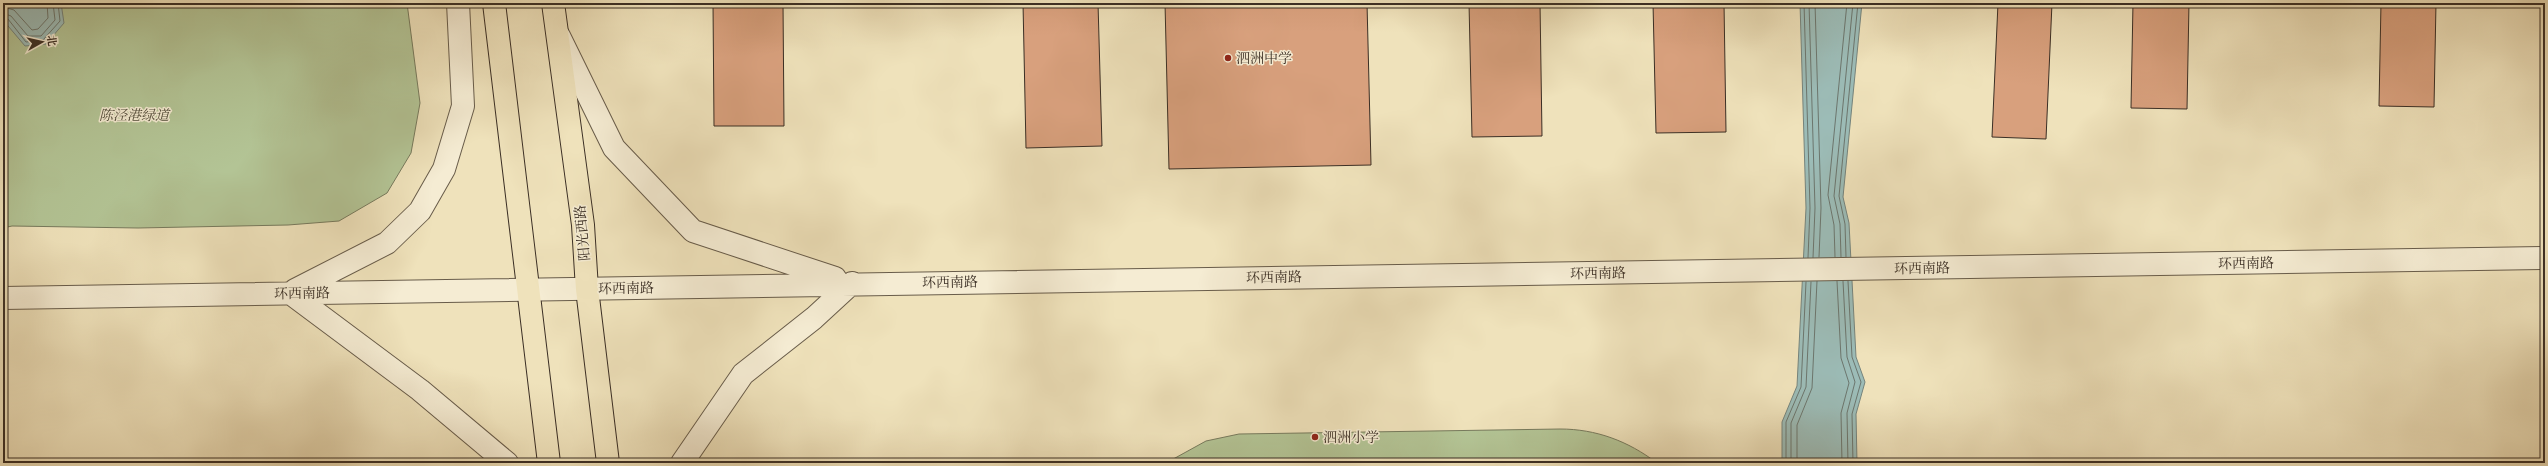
<svg xmlns="http://www.w3.org/2000/svg" width="2548" height="466" font-family="'IM FELL DW Pica','Noto Serif SC',serif">
<rect width="100%" height="100%" fill="#efe2bb"/>
<filter id="stains"><feTurbulence type="fractalNoise" baseFrequency=".005" numOctaves="4"/><feColorMatrix values="0 0 0 0 .2 0 0 0 0 .09 0 0 0 0 .02 0 0 0 .5 -.17"/></filter>
<radialGradient id="worn" r=".72"><stop offset=".6" stop-color="#630" stop-opacity="0"/><stop offset="1" stop-color="#630" stop-opacity=".3"/></radialGradient>
<path fill="#b3c495" stroke="#777a5d" d="M3,3H407L420,103L411,153L387,193L339,221L288,225L138,228L12,226L3,228Z
M1560,429C1596,429 1628,441 1657,463H1166L1206,441L1239,434Z"/>
<path fill="#9cbcb7" stroke="#75847d" d="M3,3H61L64,23L46,44L25,46L3,20Z
M1800,3H1862L1843,197L1849,223L1856,357L1865,382L1856,414L1857,463H1782V422L1797,386L1806,208Z"/>
<g fill="none" stroke-linecap="round" stroke-linejoin="round">
<path stroke="#6c766e" stroke-width="1" d="M1804,3L1810,208L1808,258
M1809,3L1815,208L1813,258
M1815,3L1821,208L1819,257
M3,7L14,10L32,30L38,29L48,18L47,3
M3,13L11,16L28,36H41L55,20L53,3
M3,18L8,19L26,42L43,40L60,21L58,3
M1835,257L1834,225L1828,195L1847,3
M1841,257L1840,224L1834,196L1853,3
M1846,257L1845,224L1839,196L1858,3
M1837,281L1841,358L1849,383L1841,413L1842,463
M1843,281L1847,357L1855,382L1847,413L1848,463
M1848,281L1852,357L1861,382L1852,414L1853,463
M1786,463V422L1801,387L1806,282
M1791,463V423L1806,387L1811,282
M1797,463V425L1812,388L1817,281"/>
</g>
<path fill="#d8a07d" stroke="#3b2f25" d="M713,3H783L784,126H714Z
M1023,3H1098L1102,146L1026,148Z
M1165,3H1367L1371,165L1169,169Z
M1469,3H1540L1542,136L1472,137Z
M1653,3H1724L1726,132L1656,133Z
M1998,3H2052L2046,139L1992,137Z
M2133,3H2189L2187,109L2131,108Z
M2381,3H2436L2434,107L2379,106Z"/>
<g fill="none" stroke-linecap="round" stroke-linejoin="round">
<defs>
<path id="minor" d="M559,36L614,148L693,231L835,278
M295,290L387,243L420,211L444,169L463,106L458,3
M290,293L420,390L507,463
M3,298L2545,258
M682,463L743,374L814,318L852,283"/>
<path id="major" d="M494,3L549,463
M553,3L583,225L587,289L608,463"/>
</defs>
<use href="#minor" stroke="#685c4a" stroke-width="24"/>
<use href="#major" stroke="#3b2f25" stroke-width="24"/>
<use href="#minor" stroke="#f5ecd3" stroke-width="22"/>
<use href="#major" stroke="#efe2bb" stroke-width="22"/>
</g>
<g fill="#8f2418" stroke="#f5ecd3" stroke-width="1.5">
<circle cx="1228" cy="58" r="4"/>
<circle cx="1315" cy="437" r="4"/>
</g>
<g text-anchor="middle" stroke-width="3" stroke-linejoin="round" paint-order="stroke">
<g font-size="14" fill="#3b2f25" stroke="#f5ecd3" text-anchor="start">
<text x="1236" y="63">泗洲中学</text>
<text x="1323" y="442">泗洲小学</text>
</g>
<g font-size="14" font-style="italic" fill="#534d3b" stroke="#f5ecd3">
<text x="134" y="120">陈泾港绿道</text>
</g>
<g font-size="14" fill="#3b2f25" stroke="#f5ecd3">
<text transform="translate(582 233) rotate(-95)" y="5">阳光西路</text>
<text transform="translate(2246 263) rotate(-1)" y="5">环西南路</text>
<text transform="translate(1922 268) rotate(-1)" y="5">环西南路</text>
<text transform="translate(1598 273) rotate(-1)" y="5">环西南路</text>
<text transform="translate(1274 277) rotate(-1)" y="5">环西南路</text>
<text transform="translate(950 282) rotate(-1)" y="5">环西南路</text>
<text transform="translate(626 288) rotate(-1)" y="5">环西南路</text>
<text transform="translate(302 293) rotate(-1)" y="5">环西南路</text>
</g>
</g>
<rect width="2548" height="466" fill="none" stroke="#efe2bb" stroke-width="16"/>
<rect x="4" y="4" width="2540" height="458" fill="none" stroke="#3b2f25" stroke-width="2"/>
<rect x="8" y="8" width="2532" height="450" fill="none" stroke="#3b2f25"/>
<g transform="translate(42 42) rotate(82)" stroke="#f5ecd3" stroke-width="3" paint-order="stroke">
<path d="M0-3L7 15L0 10L-7 15Z" fill="#3b2f25"/>
<text y="-6" font-size="11" font-weight="bold" text-anchor="middle" fill="#3b2f25">北</text>
</g>
<rect width="100%" height="100%" filter="url(#stains)"/>
<rect width="100%" height="100%" fill="url(#worn)"/>
</svg>
